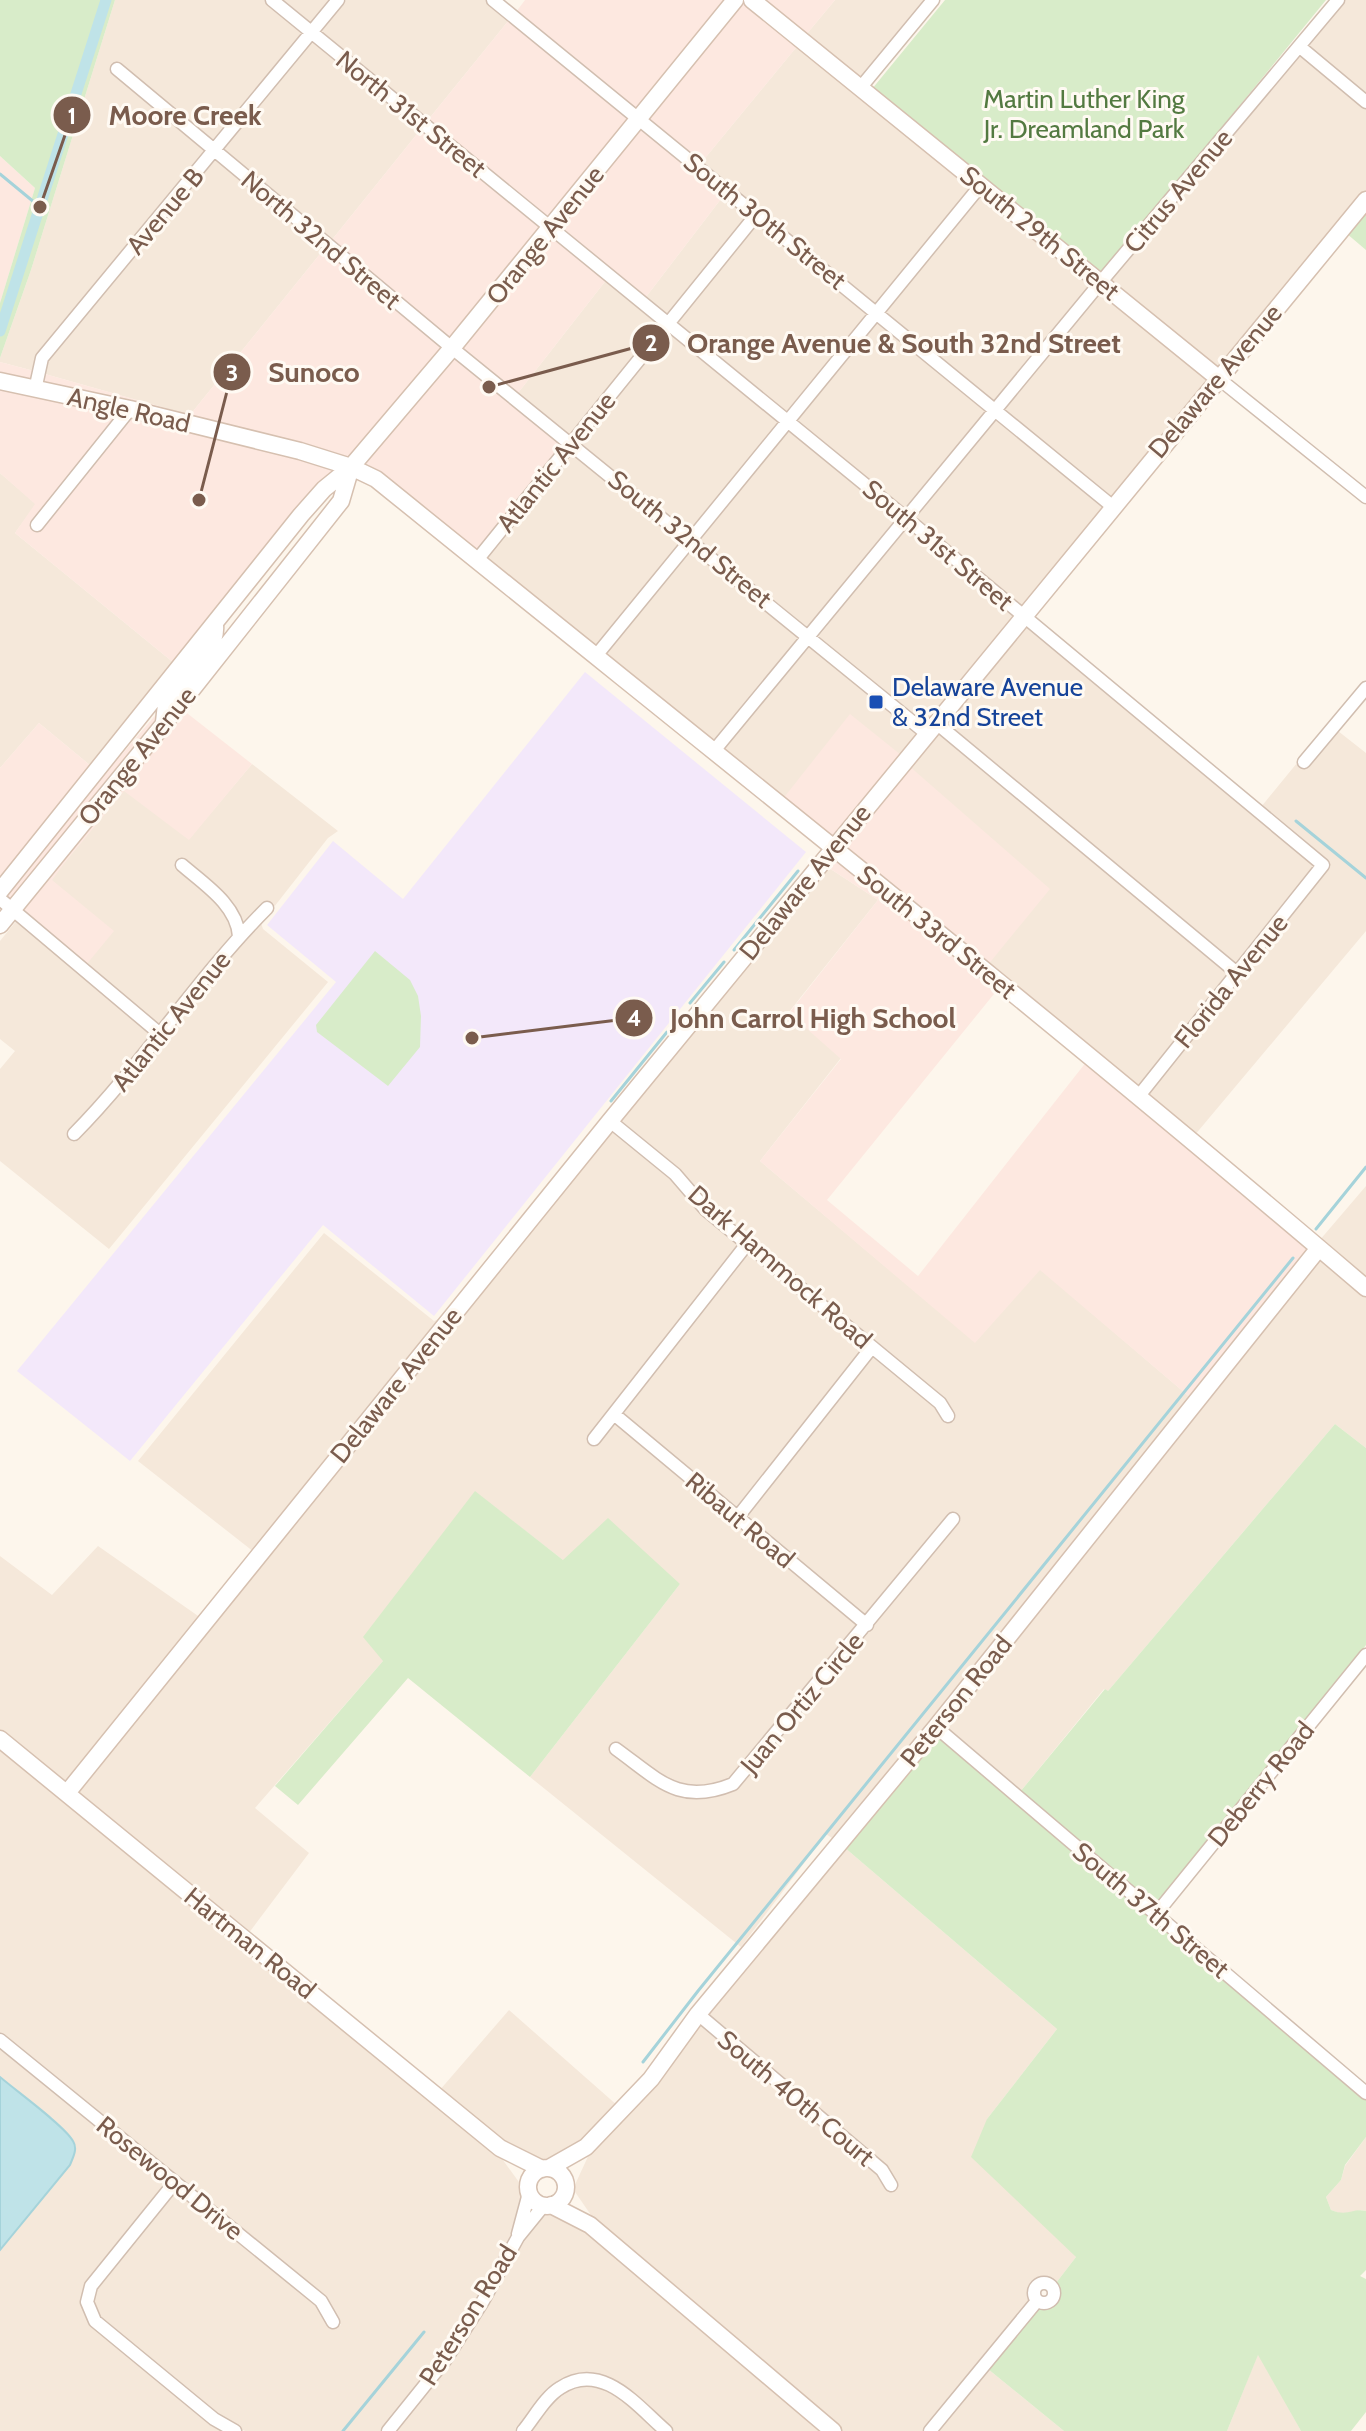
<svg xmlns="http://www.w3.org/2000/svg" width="1366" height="2431" font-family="Cabin,sans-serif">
<rect width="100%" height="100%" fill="#fdf6ec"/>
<path fill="#f5e8da" d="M115,0H264L304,33L213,143L116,62L109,69L207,152L34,371L0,362V358L31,270Z
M281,0H331L310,25Z
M346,0H485L509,20L428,120L319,32Z
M835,0H925L860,80L805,36Z
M1345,0H1366V95L1308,47Z
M313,40L421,129L331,241L222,151Z
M799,44L974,185L876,305L701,163Z
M1301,55L1366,109V191L1216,371L1108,282Z
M216,159L324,249L190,415L45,374L48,361Z
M983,192L1092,283L995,403L885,313Z
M724,195L748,215L668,315L646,297Z
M758,222L869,313L785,413L677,323Z
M607,279L661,323L571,436L518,393Z
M1101,291L1210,379L1111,498L1004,410Z
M878,321L988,411L905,510L795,421Z
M670,331L779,421L689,532L580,443Z
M997,418L1104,507L1022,607L914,518Z
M788,429L898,518L809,629L699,539Z
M573,451L683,540L594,649L485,560Z
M0,473L36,504L15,533L174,663L91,766L39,723L0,768Z
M907,526L1015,615L925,725L818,637Z
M692,547L802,637L712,745L603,657Z
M1024,623L1315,866L1236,965L943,721Z
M811,645L918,733L901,755L782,800L721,752Z
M936,730L1229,974L1137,1089L987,966L908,765Z
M1338,731L1366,753V931L1194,1136L1146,1096L1331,866L1261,807L1297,763L1305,769Z
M252,764L338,831L328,838L274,907L267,901L244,923L229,901L181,858L175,865L221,908L231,920L234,934L158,1025L86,965L51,879L124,790L189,839Z
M826,866L878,900L789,1012L841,1058L760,1161L975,1342L1040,1269L1192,1399L835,1840L826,1834L741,1947L530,1777L680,1584L563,1560L475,1492L383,1661L255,1808L309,1853L248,1934L75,1793L611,1129L671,1178L739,1245L586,1440L595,1447L616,1423L859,1625L730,1780L712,1787L688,1788L662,1776L615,1742L609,1751L657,1785L685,1799L716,1797L736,1790L961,1519L952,1512L865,1617L745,1518L873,1355L935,1406L947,1423L956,1417L943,1399L710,1206L617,1120Z
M17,920L151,1033L101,1099L66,1134L75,1142L110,1106L163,1036L242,942H245L261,923L263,929L328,982L109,1249L0,1161V1069L15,1051L0,1039V941Z
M1366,1186V1281L1319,1241Z
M324,1233L434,1321L439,1319L493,1251L496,1253L254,1552L138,1461Z
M748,1252L864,1348L736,1510L623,1414Z
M1320,1256L1366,1295V1448L1335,1424L1108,1691L1104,1689L1020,1792L943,1727Z
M98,1546L201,1618L66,1785L0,1732V1556L52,1595Z
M0,1745L497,2152L524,2189L513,2233L478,2298L442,2355L380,2431H245L216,2415L99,2318L93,2302L96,2289L176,2190L317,2304L331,2329L341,2325L324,2297L0,2033Z
M844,1847L1057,2029L987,2119L1076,2257L1056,2283L1043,2277L1032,2281L1028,2292L1030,2300L922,2431H841L595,2221L573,2189L591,2150L699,2023L877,2173L889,2192L898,2188L885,2166L706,2014Z
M509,2010L618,2106L582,2142L548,2164L503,2144L439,2091Z
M0,2046L167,2182L86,2282L82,2303L224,2431H0V2250L70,2165L76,2150L65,2131L0,2077Z
M1366,2137V2211L1361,2210L1344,2215L1331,2210L1326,2197L1341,2180L1345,2166Z
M548,2212L588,2229L825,2431H674L616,2382L590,2373L579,2374L554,2385L515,2431H395L451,2362L488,2304L522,2241Z
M1258,2354L1274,2382L1301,2431H1227Z
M988,2369L1064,2431H938Z
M592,2384L611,2391L658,2431H531L562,2393Z"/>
<path fill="#fde8e0" d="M525,0H728L638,112L516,12Z
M743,0L799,44L701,163L647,119Z
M761,0H835L805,36Z
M509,20L632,120L549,220L428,120Z
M641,127L724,195L646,297L558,227Z
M421,129L543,228L451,340L331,241Z
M0,156L35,188L0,303Z
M552,235L607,279L518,393L460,347Z
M324,249L444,348L349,460L42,386L45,374L190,415Z
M453,355L564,444L475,552L360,465Z
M0,362L34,371L31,383L0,376Z
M0,387L120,412L29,525L38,533L133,415L339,469L209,616L174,663L15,533L35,504L0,473Z
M183,710L252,764L189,840L124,791L66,861L52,880L114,931L86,965L20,909Z
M159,711V721L11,902L4,896L101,773L104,775Z
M850,714L901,755L832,840L782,800Z
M39,723L91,766L0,881V768Z
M908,765L1050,889L987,966L841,847Z
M835,855L998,989L827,1200L918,1276L1087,1061L1311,1248L1192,1399L1040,1270L975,1343L760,1161L841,1059L789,1013L878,900L826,866Z"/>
<path fill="#f3e8fa" d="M585,672L806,852L434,1316L323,1225L130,1461L17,1371L336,982L267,925L333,841L403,899Z"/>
<path fill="#d8ecc9" d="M0,0H115L31,270L0,358V303L35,188L0,156Z
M945,0H1326L1101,275L872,89Z
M1366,209V250L1346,233Z
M375,951L410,980L418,996L421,1016L420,1047L388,1086L317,1032L316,1025Z
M1335,1424L1366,1448V1645L1155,1906L1020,1792L1105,1689L1108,1691Z
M475,1491L563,1560L608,1518L680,1584L530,1777L408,1678L298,1805L275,1786L383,1661L363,1637Z
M937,1735L1366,2100V2137L1345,2165L1341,2180L1326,2197L1331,2210C1348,2217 1352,2208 1366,2211V2270L1360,2276L1366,2279V2412L1351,2431H1301L1258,2355L1227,2431H1064L988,2369L1039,2308L1047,2309L1057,2303L1060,2293L1056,2283L1076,2257L971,2157L987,2119L1057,2029L844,1847Z"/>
<path fill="#bfe3e8" stroke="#a5d3da" stroke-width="2" d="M0,2077C15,2090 65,2126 73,2141C78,2149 73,2157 70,2165L0,2250Z"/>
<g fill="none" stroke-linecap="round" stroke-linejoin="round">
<path stroke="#a5d3da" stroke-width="3" d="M0,174L40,207
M1296,821L1366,878
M734,950L798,871
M690,1003L724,962
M611,1101L667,1032
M1316,1229L1366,1167
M643,2062L698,1991L1293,1258
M343,2431L424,2332"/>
<path stroke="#bfe3e8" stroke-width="11" d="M0,331L106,0"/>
<defs>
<path id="street" d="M272,0L906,518L1323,865L1138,1097
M493,0L1112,506
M1300,47L1366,102
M117,69L452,348L926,733
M861,87L933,0
M1218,378L1366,497
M35,390L42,358L338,0
M37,525L130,409
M477,560L756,215
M595,657L981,185
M935,722L1237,973
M713,752L1100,283L1338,0
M1304,762L1366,688
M182,865C204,884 237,905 239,936
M0,899L159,1033
M610,1121L675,1174L706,1210L940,1403L948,1416
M74,1134C144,1063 197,978 267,908
M615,1415L867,1625
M594,1439L747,1244
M737,1518L872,1347
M936,1727L1366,2093
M616,1749C659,1780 679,1806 733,1784L953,1519
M1156,1914L1366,1655
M698,2014L882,2170L891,2185
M0,2040L321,2301L333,2322
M175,2182L91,2286L87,2302L95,2321L214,2419L235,2431
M518,2234L529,2193
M1034 2293a10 10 0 1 1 20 0a10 10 0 1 1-20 0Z
M388,2431L446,2359L483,2301L518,2237L544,2205
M523,2431C534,2418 545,2397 560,2388C602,2360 637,2406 666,2431
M930,2431L1037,2301"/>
<path id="secondary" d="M752,0L1218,378
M0,381L130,409L300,451L351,467L376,479C707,747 1042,1011 1366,1288
M164,722C165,715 165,708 167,702C178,677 218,655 215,625
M0,891L301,515L324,489L351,467L452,348L735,0
M0,925L190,692L341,501L351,467
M0,1739L500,2148L542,2169
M67,1793L610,1121L1366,200
M549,2168L586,2147L651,2079L698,2014L936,1727L1319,1248
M528 2187a19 19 0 1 1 38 0a19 19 0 1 1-38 0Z
M551,2205L590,2225L833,2431"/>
</defs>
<use href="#street" stroke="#d1beb0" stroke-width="15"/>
<use href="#secondary" stroke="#d6c0b0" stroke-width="19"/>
<use href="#street" stroke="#fff" stroke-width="12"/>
<use href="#secondary" stroke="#fff" stroke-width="16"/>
</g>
<rect fill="#1a4fb4" stroke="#fffaf3" stroke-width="3" x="868" y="694" width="16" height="16" rx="4"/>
<g text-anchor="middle" stroke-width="6" stroke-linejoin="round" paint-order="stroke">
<g font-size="26" fill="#537a41" stroke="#fffaf3">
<text x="1084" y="108">Martin Luther King<tspan x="1084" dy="30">Jr. Dreamland Park</tspan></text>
</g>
<g font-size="26" fill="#7a5c4d" stroke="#fffaf3">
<text transform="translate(411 114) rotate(39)" y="9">North 31st Street</text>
<text transform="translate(1178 191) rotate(-50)" y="9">Citrus Avenue</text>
<text transform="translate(165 211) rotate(-50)" y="9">Avenue B</text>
<text transform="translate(765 221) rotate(39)" y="9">South 30th Street</text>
<text transform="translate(1040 233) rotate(39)" y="9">South 29th Street</text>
<text transform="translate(545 235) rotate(-51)" y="9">Orange Avenue</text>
<text transform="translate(321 240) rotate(40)" y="9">North 32nd Street</text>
<text transform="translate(1215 381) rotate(-50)" y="9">Delaware Avenue</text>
<text transform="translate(129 410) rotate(13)" y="9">Angle Road</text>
<text transform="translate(556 462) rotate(-51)" y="9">Atlantic Avenue</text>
<text transform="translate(690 539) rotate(39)" y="9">South 32nd Street</text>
<text transform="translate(938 545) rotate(40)" y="9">South 31st Street</text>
<text transform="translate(137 756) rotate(-51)" y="9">Orange Avenue</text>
<text transform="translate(805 882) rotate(-51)" y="9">Delaware Avenue</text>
<text transform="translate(937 932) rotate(39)" y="9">South 33rd Street</text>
<text transform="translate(1231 981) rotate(-51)" y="9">Florida Avenue</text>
<text transform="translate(171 1021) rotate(-51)" y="9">Atlantic Avenue</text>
<text transform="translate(780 1267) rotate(41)" y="9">Dark Hammock Road</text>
<text transform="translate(396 1385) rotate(-51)" y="9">Delaware Avenue</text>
<text transform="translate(740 1520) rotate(40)" y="9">Ribaut Road</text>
<text transform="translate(956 1701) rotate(-51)" y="9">Peterson Road</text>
<text transform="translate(802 1703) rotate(-50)" y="9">Juan Ortiz Circle</text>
<text transform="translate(1261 1784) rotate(-51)" y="9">Deberry Road</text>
<text transform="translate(1151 1910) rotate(40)" y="9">South 37th Street</text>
<text transform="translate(250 1943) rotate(39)" y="9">Hartman Road</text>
<text transform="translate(796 2098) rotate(40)" y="9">South 40th Court</text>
<text transform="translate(170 2178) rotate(39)" y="9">Rosewood Drive</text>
<text transform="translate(468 2315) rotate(-58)" y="9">Peterson Road</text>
</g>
<g font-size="26" fill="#164399" stroke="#fffaf3" text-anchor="start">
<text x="892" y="696">Delaware Avenue<tspan x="892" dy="30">&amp; 32nd Street</tspan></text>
</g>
</g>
<path fill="none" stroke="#7a5c4d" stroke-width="3" d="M40 207L72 115M489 387L651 343M199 500L232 372M472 1038L634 1018"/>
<g fill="#7a5c4d" stroke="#fffaf3" stroke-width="3">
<circle cx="40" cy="207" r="8"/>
<circle cx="489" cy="387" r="8"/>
<circle cx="199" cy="500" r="8"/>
<circle cx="472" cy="1038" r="8"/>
<circle cx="72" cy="115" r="20"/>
<circle cx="651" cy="343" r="20"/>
<circle cx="232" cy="372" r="20"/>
<circle cx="634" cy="1018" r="20"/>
</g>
<g font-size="24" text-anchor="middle" font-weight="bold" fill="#fff">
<text x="72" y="124">1</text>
<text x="651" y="351">2</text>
<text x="232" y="381">3</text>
<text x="634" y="1026">4</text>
</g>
<g font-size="28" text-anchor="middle" font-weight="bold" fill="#7a5c4d" stroke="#fffaf3" stroke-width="6" stroke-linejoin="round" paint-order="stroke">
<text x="185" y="125">Moore Creek</text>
<text x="904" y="353">Orange Avenue &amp; South 32nd Street</text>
<text x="314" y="382">Sunoco</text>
<text x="813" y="1028">John Carrol High School</text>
</g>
</svg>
